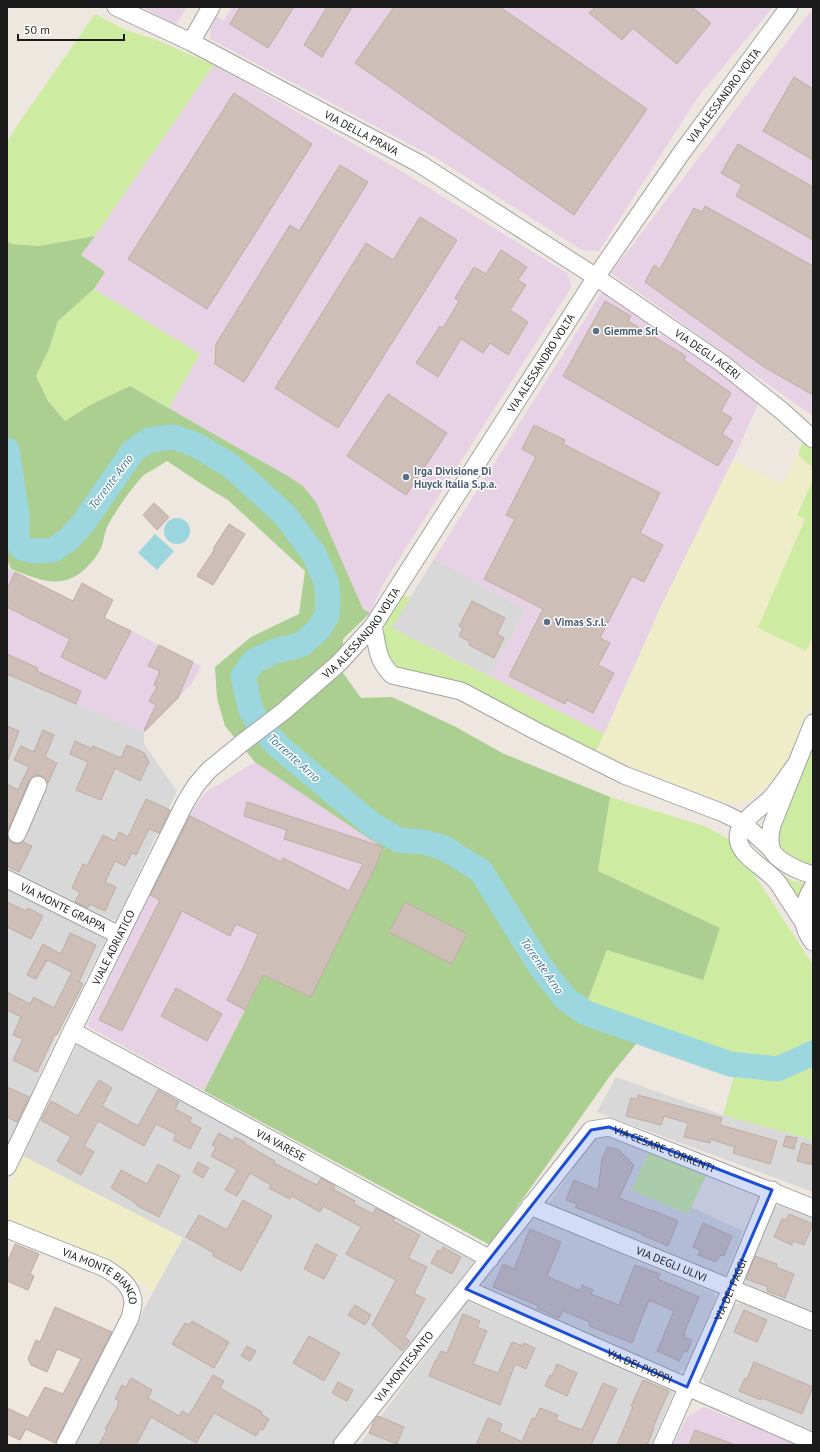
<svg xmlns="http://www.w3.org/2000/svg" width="820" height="1452" font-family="'PT Sans',sans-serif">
<rect width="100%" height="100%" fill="#ede7df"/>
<path fill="#d9d8d8" d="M434,559L526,610L489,676L391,628Z
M7,674L144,733V744L177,791L117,919L109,921L7,871Z
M7,889L107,937L57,1035L7,1150Z
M78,1042L473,1256L474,1262L332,1445H74L153,1292L183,1238L23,1156Z
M616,1077L723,1115L813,1140V1192L597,1112Z
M605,1135L650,1148L632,1190L688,1214L691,1207L743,1231L726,1274L722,1276L547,1205L593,1140Z
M782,1204L813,1217V1316L746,1289L741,1279L774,1208Z
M530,1219H537L712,1292L716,1297L687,1368L678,1372L484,1290L482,1280Z
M467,1301L675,1389L651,1445H359Z
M741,1303L813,1333V1431L706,1385L701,1374L733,1305Z"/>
<path fill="#e7d1e5" d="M142,7H184L186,8L176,25Z
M232,7H773L698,97L599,251L582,250L436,158L210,39V30L215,16L224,21Z
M813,8V416L611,273Z
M214,65L396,168L567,273L572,286L383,584L370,613L363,609L316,503L307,491L286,475L169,408L200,354L94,289L105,272L81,255Z
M604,289L761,398L733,460L663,602L604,734L489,676L526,610L434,559Z
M7,568L201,666L192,683L144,733L7,674Z
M255,762L383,847L375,868L311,997L263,975L204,1091L87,1026L149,894L188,816L205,793Z
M704,1407L799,1445H673L687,1417Z"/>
<path fill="#eeedc8" d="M798,455L813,468V479L797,516L805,519L758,628L806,651L813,636V701L782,771L768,786L745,802L726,804L596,752L663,602L733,460L782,484Z
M23,1156L183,1238L153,1292L109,1260L7,1219V1190Z"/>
<path fill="#cdeca1" d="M95,14L126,30L157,40L214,65L95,236L39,246L11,244L7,240V142L16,127Z
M94,289L200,354L169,408L130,386L90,405L65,421L48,401L36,376L49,349L58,321Z
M803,441L813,449V468L798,455Z
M813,479V636L806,651L758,628L805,519L797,516Z
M403,596L411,597L391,628L489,676L604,734L595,752L453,680L428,676L393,667L386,658L383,638L385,624Z
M813,747V866H805L786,857L779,846L780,827Z
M610,797L704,826L727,838L759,882L813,965V1043L793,1054L768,1057L725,1054L661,1032L586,1004L607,950L702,980L720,928L598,871Z
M786,877L794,881L805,884L797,902L784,878Z
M813,1061V1140L723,1115L734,1076L784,1078Z
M650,1148L708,1172L688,1214L632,1190Z"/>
<path fill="#aacf91" d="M95,236L81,255L105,272L94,289L58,321L49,349L36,376L48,401L65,421L90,405L130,386L286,475L303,486L316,502L363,609L370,613L343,639V673L361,698L392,697L456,727L502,753L610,797L598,871L720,928L703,980L607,950L581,1017L641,1038L610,1076L490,1245L204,1091L263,975L311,997L375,868L383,848L255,762L225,726L217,698L215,667L251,637L299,614L305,571L228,500L203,485L167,461C160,466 151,470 144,475C135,483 112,516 107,527C104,534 104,541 101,548C98,555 92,562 87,567C63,592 37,579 11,569L7,560V240L11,244L39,246Z"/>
<path fill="#9cd6de" d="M164 531a13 13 0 1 1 26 0a13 13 0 1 1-26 0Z
M155,534L174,551L157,570L138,553Z"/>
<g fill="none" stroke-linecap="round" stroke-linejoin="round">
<path stroke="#9cd6de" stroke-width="25" d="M7,450L17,515V541L22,548L33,551L53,550L69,539L84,522L133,451L149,440L173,437L194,444L230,465L285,515L314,554L326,581L328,599L327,615L319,629L301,645L275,651L253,662L243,676L250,707L259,725L278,746L374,826L399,840L424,842L444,848L481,871L540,966L565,998L586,1013L730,1064L778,1069L813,1053"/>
</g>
<path fill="#cdbfb8" stroke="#bfaba1" d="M240,7H294L268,48L230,24Z
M327,7H352L322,57L304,45Z
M394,7H500L647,109L574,215L355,63Z
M595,7H692L711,23L677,64L633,28L622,40L589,13Z
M794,77L813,89V160L763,131Z
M234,93L312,144L207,309L128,259Z
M738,144L813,187V240L736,196L742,185L721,173Z
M340,165L368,182L244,382L215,364L216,344L290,225L299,231Z
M705,206L813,266V395L764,367L645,282L654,265L660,269L694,208L702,212Z
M420,217L457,240L338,428L275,388L366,243L393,260Z
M501,250L527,267L518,280L526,285L510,310L528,322L508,355L490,343L483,353L461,339L438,377L416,363L440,326L443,328L459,301L455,298L474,267L486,274Z
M605,301L631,316L628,321L686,356L684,360L731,393L721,411L732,418L722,434L733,441L718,466L563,376Z
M388,394L447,433L406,495L347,456Z
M534,425L565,440L563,444L660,493L640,533L663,545L644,582L632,576L600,638L610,643L598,665L614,673L593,713L567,700L565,704L509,676L543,609L484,579L515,519L506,515L536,457L522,449Z
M154,503L169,517L157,530L143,515Z
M229,524L245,534L213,585L197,576L214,550L213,549Z
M15,572L73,601L82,583L113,600L104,618L131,631L106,679L61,657L70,639L7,607V589Z
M472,601L505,618L497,634L504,638L494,658L469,645L470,642L459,636L463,628L459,626Z
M159,645L193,662L178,698L145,731L144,730L156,705L149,701L157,687L154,685L160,671L148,666Z
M7,654L38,668L37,671L81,691L76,704L7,674Z
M7,726L19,731L8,760H7Z
M43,730L54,735L45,757L57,763L48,783L42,776L37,775L32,777L29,781L8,830L7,836L9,840L13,843L18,844L23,842L32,846L19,872L7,866V784L18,790L29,767L14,760L21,746L34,752Z
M75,741L92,749L93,746L121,758L127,745L144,753L149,762L140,781L115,768L101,800L76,790L88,762L70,754Z
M146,799L170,810L159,833L149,829L136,855L132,853L125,866L115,861L105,882L116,887L105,911L89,904L88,908L75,902L80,892L72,888L83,864L87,866L103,835L115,841L119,832L128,837Z
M247,802L383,847L375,868L311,997L263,975L245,1010L227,1000L244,966L258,934L236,924L230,936L182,911L122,1031L99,1020L160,900L150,895L190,816L281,862L283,858L349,891L363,864L284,839L287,830L244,816Z
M7,902L26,911L28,908L43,916L31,939L7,927Z
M405,902L467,934L452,964L389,932Z
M70,933L96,945L79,982L83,984L57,1035L55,1034L37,1072L13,1060L23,1039L13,1035L21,1017L7,1010V992L30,1004L34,997L54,1008L72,972L47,960L36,979L27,975L43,944L61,954Z
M176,988L222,1014L207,1041L161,1016Z
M99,1080L112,1088L102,1106L138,1126L158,1090L179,1102L175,1109L192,1118L189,1122L201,1128L190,1149L173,1140L176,1134L156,1124L144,1146L98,1121L84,1146L94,1152L81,1175L57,1161L71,1137L41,1120L51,1101L78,1116Z
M7,1087L29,1097L17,1122L7,1117Z
M638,1095L722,1118L720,1125L777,1141L770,1164L733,1153L735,1147L710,1139V1143L684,1137L688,1123L664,1116L661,1125L626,1116L631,1098L637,1099Z
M219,1133L233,1141L235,1137L246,1143L245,1144L275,1161L274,1163L317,1185L321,1178L335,1186L333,1189L355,1201L354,1204L373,1214L376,1208L395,1218L393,1221L420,1235L408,1258L427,1267L414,1293L425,1299L408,1332L404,1337L410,1341L402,1351L372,1325L396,1280L346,1254L361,1227L323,1206L320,1212L292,1196L290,1199L269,1188L271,1185L250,1173L237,1196L225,1190L237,1170L211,1156L216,1147L212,1145Z
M786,1136L797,1138L794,1149L783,1146Z
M802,1143L813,1146V1165L797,1161Z
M607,1147L619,1150L634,1165L619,1198L652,1211V1210L678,1221L668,1246L642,1235V1234L575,1207L577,1204L566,1200L574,1180L598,1190L602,1159Z
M198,1162L209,1168L203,1178L193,1172Z
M158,1164L180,1176L159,1217L136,1205V1203L111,1188L121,1170L147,1184Z
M243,1200L272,1216L241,1271L213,1256L214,1253L186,1237L199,1215L227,1230Z
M789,1214L813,1224L804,1245L793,1241L792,1245L774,1237L782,1219L786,1220Z
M703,1223L732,1236L724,1256L720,1255L716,1262L698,1255L700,1250L693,1247Z
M530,1229L561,1242L547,1276L580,1291L582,1285L593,1290L591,1294L619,1305L635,1265L660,1274L658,1279L699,1297L684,1333L685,1334L684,1337L692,1340L687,1352L684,1351L679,1361L657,1351L674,1311L649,1300L632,1343L589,1326L590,1322L563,1311L559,1318L537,1308L539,1306L493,1287L503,1264L514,1269Z
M15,1244L39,1254L30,1274L34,1276L28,1290L7,1281V1263Z
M316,1244L337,1255L324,1279L304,1269Z
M443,1247L461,1257L452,1274L431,1263L438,1250L441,1252Z
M755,1256L777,1264L776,1267L794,1274L785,1298L767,1291L768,1287L746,1279Z
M355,1305L371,1315L365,1325L348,1315Z
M55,1307L112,1332L55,1443L26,1429L20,1440L7,1434V1408L28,1418L45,1387L63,1394L81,1359L57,1349L47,1372L31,1365L28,1359L36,1340L40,1342Z
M744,1310L767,1320L757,1342L734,1332Z
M463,1314L480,1321L477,1327L487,1331L473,1364L498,1373L512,1342L523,1346L524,1343L535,1348L526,1369L515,1364L500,1405L429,1376L435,1361H436L441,1351L447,1353Z
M192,1321L229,1342L214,1368L172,1344L185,1323L189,1325Z
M309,1336L340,1353L324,1381L293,1363Z
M247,1346L256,1351L250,1361L241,1356Z
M754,1362L813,1387L802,1414L762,1398L761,1400L739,1391L745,1378L747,1379Z
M557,1364L577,1373L567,1396L545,1386L550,1375L552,1376Z
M213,1375L224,1381L220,1388L262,1412L261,1414L269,1419L263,1430L260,1429L256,1436L214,1413L196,1443L151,1417L136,1445H99L107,1430L105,1429L118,1406L117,1405L119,1401L115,1399L122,1385L126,1387L131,1378L152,1390L148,1398L179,1416L182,1411L189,1415Z
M643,1380L669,1391L653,1427L654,1428L647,1445H617L633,1407L631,1406Z
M338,1382L353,1390L347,1401L332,1393Z
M603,1383L617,1389L591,1445H476L488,1418L502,1424L499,1431L522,1442L532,1418L535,1419L540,1408L558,1415L556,1420L582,1430Z
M378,1416L404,1427L397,1444L369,1433L374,1421Z
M695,1430L733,1444V1445H689Z"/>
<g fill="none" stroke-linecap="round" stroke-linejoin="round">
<defs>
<g id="minor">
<path id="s1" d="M116,7L191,42L420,164L596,277L723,364L782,411L813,439"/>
<path d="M191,42L211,7"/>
<path d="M373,626C378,647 376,659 392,675L461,691L536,731L624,775L723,813L743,823L771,849"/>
<path d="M813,723L772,825C770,833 769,840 771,848C775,861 801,872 813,875"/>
<path d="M795,766C787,776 780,788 771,798C757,812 725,828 744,852C754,864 769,871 778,883L804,923"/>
<path d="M17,834L38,785"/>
<path id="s2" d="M7,879L119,935"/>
<path d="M813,887C802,904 799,925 813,942"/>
<path id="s3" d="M72,1031L490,1259"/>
<path id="s4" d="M7,1167L72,1031L185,803L196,785L209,770L242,743L284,711L339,663L373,626L596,277L680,155L789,7"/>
<path id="s5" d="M530,1206L813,1322"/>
<path id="s6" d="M7,1229L105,1268C118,1276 132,1285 133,1302C133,1307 131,1313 130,1318L65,1445"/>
<path id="s7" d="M466,1289L594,1346L813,1442"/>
<path id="s8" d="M342,1445L591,1130L609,1127L813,1208"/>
<path id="s9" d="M662,1445L731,1289L772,1190"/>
</g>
</defs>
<use href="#minor" stroke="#a2a2a2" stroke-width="19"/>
<use href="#minor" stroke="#fff" stroke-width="17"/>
</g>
<path fill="#1d4ed8" fill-opacity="0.2" stroke="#1d4ed8" stroke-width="3" stroke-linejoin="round" d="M609,1127L772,1190L687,1387L466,1289L591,1130Z"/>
<g fill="#5c6f8a" stroke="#fff" stroke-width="1.5">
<circle cx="596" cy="331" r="4"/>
<circle cx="406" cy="477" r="4"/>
<circle cx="547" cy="622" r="4"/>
</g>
<g text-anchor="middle" stroke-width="3" stroke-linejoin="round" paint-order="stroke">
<g font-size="11" fill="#1b1b1b" stroke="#fff">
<text dy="4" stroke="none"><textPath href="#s4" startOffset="1301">VIA ALESSANDRO VOLTA</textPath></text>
<text dy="4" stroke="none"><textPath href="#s1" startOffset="276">VIA DELLA PRAVA</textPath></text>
<text dy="4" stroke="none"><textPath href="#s1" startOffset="687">VIA DEGLI ACERI</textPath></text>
<text dy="4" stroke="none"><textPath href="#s4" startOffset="977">VIA ALESSANDRO VOLTA</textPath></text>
<text dy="4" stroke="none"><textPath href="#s4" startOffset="652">VIA ALESSANDRO VOLTA</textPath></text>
<text dy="4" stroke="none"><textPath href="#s2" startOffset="63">VIA MONTE GRAPPA</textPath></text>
<text dy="4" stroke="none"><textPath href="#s4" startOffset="244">VIALE ADRIATICO</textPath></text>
<text dy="4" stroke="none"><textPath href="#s3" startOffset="238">VIA VARESE</textPath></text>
<text dy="4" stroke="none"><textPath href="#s8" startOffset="479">VIA CESARE CORRENTI</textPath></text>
<text dy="4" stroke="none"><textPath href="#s5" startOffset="153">VIA DEGLI ULIVI</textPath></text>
<text dy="4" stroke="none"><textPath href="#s6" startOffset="107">VIA MONTE BIANCO</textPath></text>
<text dy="4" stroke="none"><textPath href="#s9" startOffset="170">VIA DEI FAGGI</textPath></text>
<text dy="4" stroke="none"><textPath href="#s7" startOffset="190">VIA DEI PIOPPI</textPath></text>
<text dy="4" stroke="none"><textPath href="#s8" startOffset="100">VIA MONTESANTO</textPath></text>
</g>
<g font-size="11" font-weight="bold" fill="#4e5e75" stroke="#fff" text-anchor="start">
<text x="604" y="335">Giemme Srl</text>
<text x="414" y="475">Irga Divisione Di<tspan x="414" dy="13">Huyck Italia S.p.a.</tspan></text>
<text x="555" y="626">Vimas S.r.l.</text>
</g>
<g font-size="12" font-style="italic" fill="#3e789e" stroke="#fff">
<text transform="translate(111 482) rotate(-53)" y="4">Torrente Arno</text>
<text transform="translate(294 758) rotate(42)" y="4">Torrente Arno</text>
<text transform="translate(542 966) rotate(55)" y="4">Torrente Arno</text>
</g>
</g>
<rect width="820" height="1452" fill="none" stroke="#1b1b1b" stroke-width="16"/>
<path d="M18 34v6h106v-6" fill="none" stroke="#1b1b1b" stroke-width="2"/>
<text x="24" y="34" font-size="12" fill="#1b1b1b" stroke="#ffffff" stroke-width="3" paint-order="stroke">50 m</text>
</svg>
